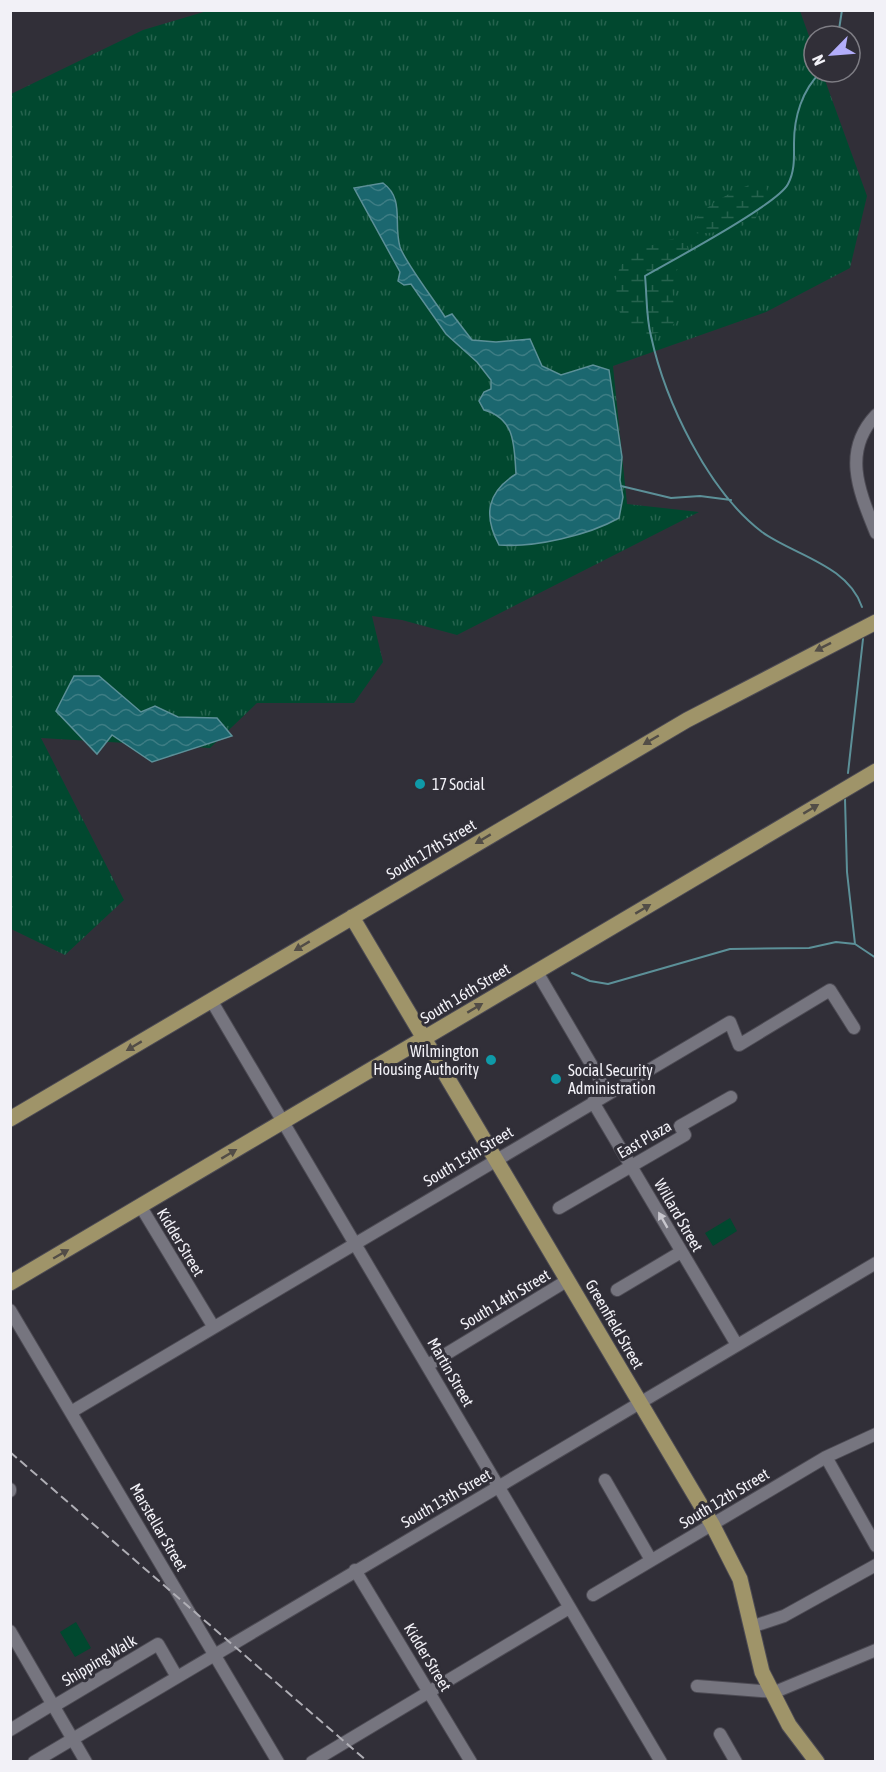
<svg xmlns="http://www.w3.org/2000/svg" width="886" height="1772" font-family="'Asap Condensed',sans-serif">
<defs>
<pattern id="grass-tufts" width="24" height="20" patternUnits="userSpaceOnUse" patternTransform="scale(1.5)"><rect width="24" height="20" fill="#01482f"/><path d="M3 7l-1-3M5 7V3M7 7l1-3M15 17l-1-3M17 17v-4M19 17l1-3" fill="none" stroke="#26634e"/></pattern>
<pattern id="wetland-marsh" width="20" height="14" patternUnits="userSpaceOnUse" patternTransform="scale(1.5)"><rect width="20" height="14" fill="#01482f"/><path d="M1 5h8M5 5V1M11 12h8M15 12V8" fill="none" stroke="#26634e"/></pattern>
<pattern id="water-waves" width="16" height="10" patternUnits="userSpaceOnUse" patternTransform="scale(1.5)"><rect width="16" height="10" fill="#1b676f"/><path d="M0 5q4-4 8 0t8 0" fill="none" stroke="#3d7d84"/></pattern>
</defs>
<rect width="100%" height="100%" fill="#312f38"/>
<path fill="url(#grass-tufts)" d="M207,11H800L814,50V72H822L867,196L850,268L766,312L613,366L627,504L699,512L457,635L402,620L372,616L383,662L354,703H257L210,748L41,738L124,900L65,955L11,929V94L143,30Z"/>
<path fill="url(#wetland-marsh)" d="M762,182L766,184L767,192L755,220C743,228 702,237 689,232C691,211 742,184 762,182Z
M678,238L685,242L688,250L675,274L672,289L676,321C669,333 650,335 636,335C615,319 607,279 626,259C633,251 667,239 678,238Z"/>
<path fill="#01482f" d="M730,1218L737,1231L713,1246L705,1233Z
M76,1622L91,1648L75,1657L60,1632Z"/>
<path fill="url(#water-waves)" stroke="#5c9098" stroke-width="1.5" d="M383,183C405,199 393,223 400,247C405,262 435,301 445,317L452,314L472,340L496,342L530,339L542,366L561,375L593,365L609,370L622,457L620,480L623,497L619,518C589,535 534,548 499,545C483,515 487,492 516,474C514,446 516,419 484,410L479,401L484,392L491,389V380L477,362L446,334L411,284L404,285L398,281L400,272L354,188Z
M74,676H99L141,712L155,706L178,717L217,718L232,736L152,762L112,735L97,754L56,711Z"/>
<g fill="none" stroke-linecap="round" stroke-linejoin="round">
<path stroke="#5c9098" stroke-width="2" d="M838,36L842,10
M821,72C802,90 794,117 794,143C794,157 795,171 788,184C778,204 671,261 645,276C647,296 646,317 651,336C665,401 708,491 762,532C794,555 848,565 862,607
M621,486L671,498L700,496L731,500
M848,773L863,639
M845,799L847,872L855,944
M572,973L590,981L608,984L730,949L809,948L836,942L855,944L876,958"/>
<defs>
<path id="minor" d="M876,415C841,452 860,493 876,533
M537,972L608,1093
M211,1000L661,1762
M593,1102L737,1345
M141,1207L213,1326
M559,1208L685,1135L680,1126L731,1097
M617,1290L681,1252
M10,1310L278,1762
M428,1365L568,1280
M71,1412L730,1022L739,1045L830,990L854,1028
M826,1457L876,1546
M605,1480L651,1560
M10,1489V1491
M355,1570L471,1762
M593,1595L826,1457L876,1434
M751,1627L784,1616L876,1565
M10,1631L86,1762
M697,1686L775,1692L876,1650
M54,1706L158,1644L177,1677
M10,1730L53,1704
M720,1734L736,1762
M34,1762L876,1263
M312,1762L569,1608"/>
<path id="major" d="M352,917L712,1524L740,1579L762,1672L789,1725L817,1762
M10,1119L687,720L876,622
M10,1283L876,771"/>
</defs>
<use href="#minor" stroke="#4d4b54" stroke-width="14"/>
<use href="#major" stroke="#4d4b54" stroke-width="17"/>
<use href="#minor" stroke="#76757f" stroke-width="12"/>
<use href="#major" stroke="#9f9469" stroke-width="15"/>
<path stroke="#afaeb5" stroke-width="2" stroke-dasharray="9 4.5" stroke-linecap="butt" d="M10,1452L368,1762"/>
</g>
<defs><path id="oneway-solid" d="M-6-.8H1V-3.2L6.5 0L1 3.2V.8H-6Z" transform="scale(1.5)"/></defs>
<g fill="#524d47">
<use href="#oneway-solid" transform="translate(823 647) rotate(153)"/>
<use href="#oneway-solid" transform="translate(651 740) rotate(150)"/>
<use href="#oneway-solid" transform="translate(811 809) rotate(-31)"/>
<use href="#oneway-solid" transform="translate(483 839) rotate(149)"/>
<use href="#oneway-solid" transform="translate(643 909) rotate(-31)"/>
<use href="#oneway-solid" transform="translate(302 946) rotate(149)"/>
<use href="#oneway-solid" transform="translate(475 1008) rotate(-31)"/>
<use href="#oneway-solid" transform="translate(134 1046) rotate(149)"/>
<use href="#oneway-solid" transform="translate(229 1154) rotate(-31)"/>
<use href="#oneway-solid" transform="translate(61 1254) rotate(-30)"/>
</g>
<use fill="#c7c6cd" href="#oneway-solid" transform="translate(663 1220) rotate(-120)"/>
<g fill="#0f9aa8" stroke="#312f38" stroke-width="2">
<circle cx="420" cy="784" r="6"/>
<circle cx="491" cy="1060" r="6"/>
<circle cx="556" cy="1079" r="6"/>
</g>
<g text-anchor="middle" stroke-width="6" stroke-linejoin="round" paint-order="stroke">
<g font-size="16" fill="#f2f1f7" stroke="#312f38" text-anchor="start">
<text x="432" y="790">17 Social</text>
<text x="479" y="1057" text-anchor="end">Wilmington<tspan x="479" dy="18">Housing Authority</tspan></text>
<text x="568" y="1076">Social Security<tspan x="568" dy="18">Administration</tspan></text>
</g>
<g font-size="16" fill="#f2f1f7" stroke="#312f38">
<text transform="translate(431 849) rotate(-31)" y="6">South 17th Street</text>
<text transform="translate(465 993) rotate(-31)" y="6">South 16th Street</text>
<text transform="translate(644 1139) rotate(-30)" y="6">East Plaza</text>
<text transform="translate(468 1156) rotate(-31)" y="6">South 15th Street</text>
<text transform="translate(679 1215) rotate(60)" y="6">Willard Street</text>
<text transform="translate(181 1242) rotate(59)" y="6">Kidder Street</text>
<text transform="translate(505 1299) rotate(-31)" y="6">South 14th Street</text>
<text transform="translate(615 1324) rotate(60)" y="6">Greenfield Street</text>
<text transform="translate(451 1372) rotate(60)" y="6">Martin Street</text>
<text transform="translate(446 1498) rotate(-30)" y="6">South 13th Street</text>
<text transform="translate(724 1498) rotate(-31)" y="6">South 12th Street</text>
<text transform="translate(159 1527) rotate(60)" y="6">Marstellar Street</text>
<text transform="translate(428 1657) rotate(59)" y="6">Kidder Street</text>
<text transform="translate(99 1660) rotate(-31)" y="6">Shipping Walk</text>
</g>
</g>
<rect width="886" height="1772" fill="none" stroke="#f2f1f7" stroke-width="24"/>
<g transform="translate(832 54) rotate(245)"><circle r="28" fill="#312f38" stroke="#7e7d84" stroke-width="1.5"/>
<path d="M0-4.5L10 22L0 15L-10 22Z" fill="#b2adfa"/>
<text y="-9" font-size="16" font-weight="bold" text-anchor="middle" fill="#f2f1f7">N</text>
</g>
</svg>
